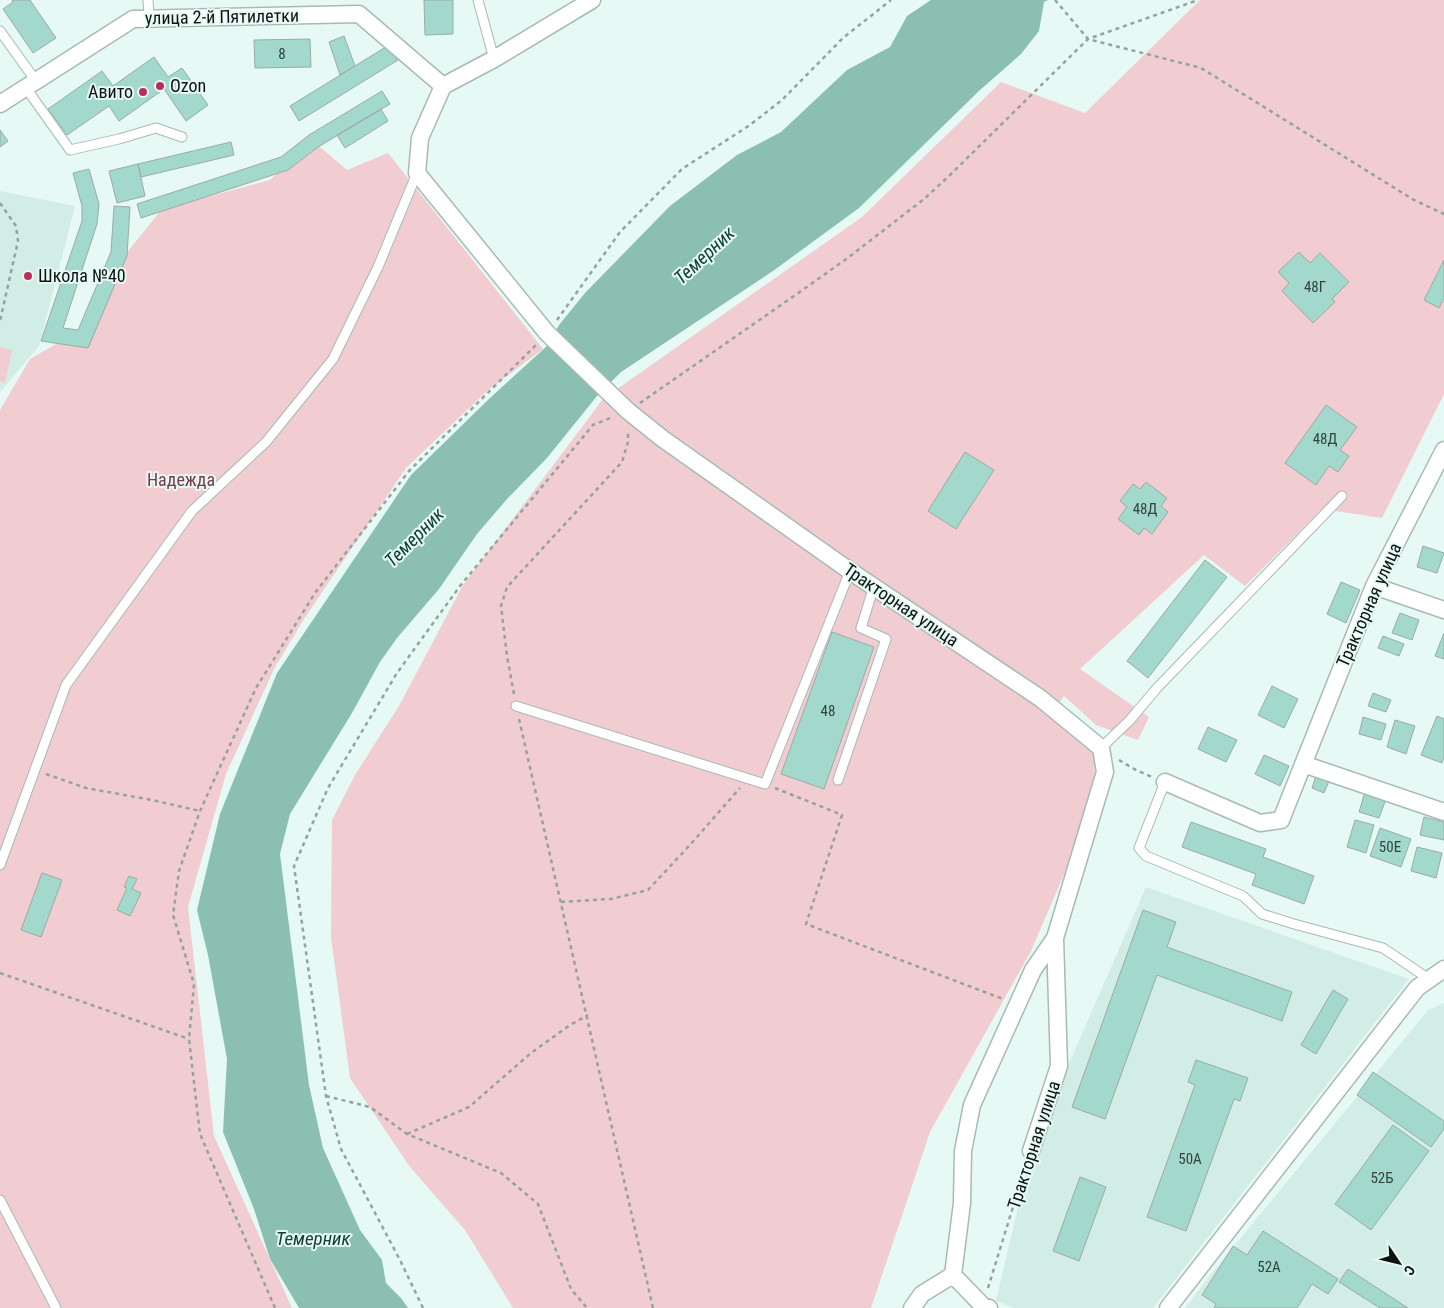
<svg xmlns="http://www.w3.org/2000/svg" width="1444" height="1308" font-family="'Roboto Condensed',sans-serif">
<rect width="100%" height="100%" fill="#e7f9f4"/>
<path fill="#d2ede6" d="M0,191L75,206L39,346L0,392Z
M1146,887L1409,979L1153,1308H1014L996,1301L1031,1151Z
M1444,1003V1308H1185L1212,1273L1428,1010Z"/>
<path fill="#f1ccd1" d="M1200,0H1444V394L1382,518L1322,509L1245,586L1204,555L1080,669L1149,717L1138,740L1096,725L1064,696L1050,716L1095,755L1094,793L1074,851L1031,951L930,1132L871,1308H513L465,1230L410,1167L350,1078L331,937L332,820L355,775L399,706L463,585L603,399L862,217L1001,82L1085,113Z
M313,141L347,170L388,153L543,349L487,391L406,468L304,619L274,669L226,774L188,907L214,1136L292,1308H0V410L30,359L88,326L121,260L162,209L270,180Z
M0,347L12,350L5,383L0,381Z"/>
<path fill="#8abfb2" d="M931,0H1048L1044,2L1039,31L1021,54L980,90L859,208L773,271L621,372L597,396L547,458L507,499L477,534L439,589L397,638L380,662L352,713L290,814L280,854L309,1085L323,1148L360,1230L382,1260L386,1283L401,1298L408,1308H299L270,1259L254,1209L223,1132L227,1059L208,955L197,910L220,814L277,673L411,475L490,398L547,346L559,325L585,293L670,206L737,155L781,132L847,70L890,47L907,16Z"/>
<path fill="#a3d9cc" stroke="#9aaba6" d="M12,0H30L56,38L33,53L3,9L13,2Z
M424,0H453V34L425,35Z
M344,36L355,66L340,75L329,42Z
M310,39L311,67L255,68L254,40Z
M389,45L398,60L299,121L290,106Z
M154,57L168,77L182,68L208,105L186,121L164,89L119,121L109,106L67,135L48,109L102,71L113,86Z
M382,91L390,104L318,147L288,170L141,218L137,204L281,157L309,135Z
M381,109L388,121L345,148L337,135Z
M0,130L8,141L0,147Z
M231,142L234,155L141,177L138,164Z
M138,164L145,196L117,203L109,171Z
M89,169L99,204L97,224L63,328L78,330L111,252L114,206L130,207L127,256L88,348L41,341L82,221V206L73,173Z
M1299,252L1310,263L1320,253L1349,282L1332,299L1335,302L1313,323L1282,291L1289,283L1278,272Z
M1444,260V298L1439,308L1424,300Z
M1326,405L1357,427L1340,450L1349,456L1338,472L1329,466L1316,485L1285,463Z
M965,452L994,470L956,529L928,511Z
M1146,482L1167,498L1161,506L1168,512L1152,534L1144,528L1139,535L1118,519L1127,507L1120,501L1133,484L1140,489Z
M1423,546L1444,553L1437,573L1417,567Z
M1205,560L1227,577L1148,678L1127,661Z
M1341,582L1360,590L1346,623L1327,614Z
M1400,613L1419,620L1412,640L1392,633Z
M832,632L874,647L824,789L781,774Z
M1444,633V659L1435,656Z
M1383,636L1404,644L1399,656L1378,648Z
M1272,686L1298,699L1284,728L1258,715Z
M1373,693L1391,700L1386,712L1368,706Z
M1437,716L1444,719V757L1442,763L1421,755Z
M1363,717L1386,724L1381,740L1359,734Z
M1395,720L1415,726L1406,754L1387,747Z
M1208,727L1237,740L1226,762L1198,749Z
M1264,755L1289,766L1280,786L1255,774Z
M1316,776L1329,781L1324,793L1312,788Z
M1365,792L1386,799L1379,818L1359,812Z
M1424,817L1444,822V840L1420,835Z
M1355,820L1374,825L1366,853L1347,847Z
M1191,822L1266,849L1263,857L1314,876L1304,904L1252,885L1256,874L1182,847Z
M1380,828L1411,839L1401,867L1370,856Z
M1417,847L1442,853L1436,878L1411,871Z
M42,873L62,880L41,937L21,930Z
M129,876L137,879L132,889L141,893L130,916L117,910L127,888L124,887Z
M1143,910L1176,922L1167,947L1292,992L1282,1021L1157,975L1105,1119L1072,1107Z
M1333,990L1348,999L1316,1054L1301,1045Z
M1196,1060L1248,1078L1240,1101L1234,1099L1186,1231L1147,1217L1195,1085L1188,1082Z
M1373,1072L1444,1121V1129L1431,1147L1357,1095Z
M1393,1125L1429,1151L1371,1230L1335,1204Z
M1080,1177L1106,1187L1079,1261L1053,1251Z
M1263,1231L1338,1279L1328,1294L1312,1284L1297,1308H1214L1216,1304L1202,1295L1233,1246L1247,1255Z
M1348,1269L1408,1308H1380L1339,1282Z"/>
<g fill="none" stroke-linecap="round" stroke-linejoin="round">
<defs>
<path id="service" d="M148,0L149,18
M478,0L494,59
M0,31L36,81
M26,88L70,150L119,139L156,128L182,137
M516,706L765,784L850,571
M1101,748L1130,720L1157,688L1342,496
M838,780L886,639L861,628L874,586
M1165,782L1139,848L1146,856L1243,896L1262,914L1294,924L1383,948L1429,979
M0,865L66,685L192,511L266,442L333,359L378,267L417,173
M0,1200L56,1308"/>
<path id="minor" d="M443,86L420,138L417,173L547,333L628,411L663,439L850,571L1040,698L1101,748L1105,772L1055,938L1059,1066L1031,1151
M0,104L133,19L359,14L443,86L494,59L592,0
M1374,586L1444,610
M1303,764L1444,812
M1165,782L1260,823L1281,820L1374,586L1444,450
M953,1275L962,1203L963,1151L972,1105L1033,970L1055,938
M953,1275L983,1306L989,1308
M912,1308L922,1294L953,1275
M1168,1308L1417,988L1444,969"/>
</defs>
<use href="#service" stroke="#a8bab5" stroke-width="11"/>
<use href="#minor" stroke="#a8bab5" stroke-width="19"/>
<path stroke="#95a29e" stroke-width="2.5" stroke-dasharray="4 4" stroke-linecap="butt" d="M1055,0L1088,39L1201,68L1414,200L1444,214
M0,203L16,226L18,241L0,321
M557,320L620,232L682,169L750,125L782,100L843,38L891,0
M640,403L804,289L849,257L924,199L949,176L1088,39L1198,0
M514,694L507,656L501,606L507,587L622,462L628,442V430
M519,719L653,1308
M1119,760L1136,770L1152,777
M46,774L86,788L152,800L200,811
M775,788L842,815L806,924L1003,999
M561,902L611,899L648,890L689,846L740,788
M0,973L189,1039
M326,1096L370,1107L407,1134L501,1173L538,1204L571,1289L587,1308
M407,1134L469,1107L531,1053L570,1025L588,1015
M988,1288L1026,1165
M275,1308L200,1134L189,1039L194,984L173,915L179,871L200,811L256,688L315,593L409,471L536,345
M423,1308L400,1260L341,1149L326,1096L294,866L328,788L397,673L460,586L593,425L613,417"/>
<use href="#service" stroke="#fff" stroke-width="9"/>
<use href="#minor" stroke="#fff" stroke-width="16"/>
</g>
<g fill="#bc2d58" stroke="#e7f9f4" stroke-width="2">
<circle cx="160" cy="86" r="5"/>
<circle cx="143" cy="92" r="5"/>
<circle cx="28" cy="276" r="5"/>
</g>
<g text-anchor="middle" stroke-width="4" stroke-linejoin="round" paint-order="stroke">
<g font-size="15" fill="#324440">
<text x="282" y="59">8</text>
<text x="1315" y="292">48Г</text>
<text x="1325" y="444">48Д</text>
<text x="1145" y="514">48Д</text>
<text x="828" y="716">48</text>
<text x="1390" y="852">50Е</text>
<text x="1190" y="1164">50А</text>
<text x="1382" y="1183">52Б</text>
<text x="1269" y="1272">52А</text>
</g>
<g font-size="18" fill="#0d1311" stroke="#e7f9f4">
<text transform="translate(222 17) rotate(-1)" y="6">улица 2-й Пятилетки</text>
<text transform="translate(901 605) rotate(34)" y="6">Тракторная улица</text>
<text transform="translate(1369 605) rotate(-66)" y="6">Тракторная улица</text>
<text transform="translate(1034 1145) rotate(-72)" y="6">Тракторная улица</text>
</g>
<g font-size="18" fill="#0d1311" stroke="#e7f9f4" text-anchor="start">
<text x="170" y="92">Ozon</text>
<text x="133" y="98" text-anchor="end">Авито</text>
<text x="38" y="282">Школа №40</text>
</g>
<g font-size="18" fill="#783a47" stroke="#e7f9f4">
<text x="181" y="486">Надежда</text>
</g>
<g font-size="19" font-style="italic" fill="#104037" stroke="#e7f9f4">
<text transform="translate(704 255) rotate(-43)" y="7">Темерник</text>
<text transform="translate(414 537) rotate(-45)" y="7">Темерник</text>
<text x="313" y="1245">Темерник</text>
</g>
</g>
<g transform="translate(1399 1263) rotate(125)" stroke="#e7f9f4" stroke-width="4" paint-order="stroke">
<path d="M0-4L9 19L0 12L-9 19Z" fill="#0d1311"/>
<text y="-8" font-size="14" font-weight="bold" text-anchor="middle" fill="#0d1311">С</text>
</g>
</svg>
